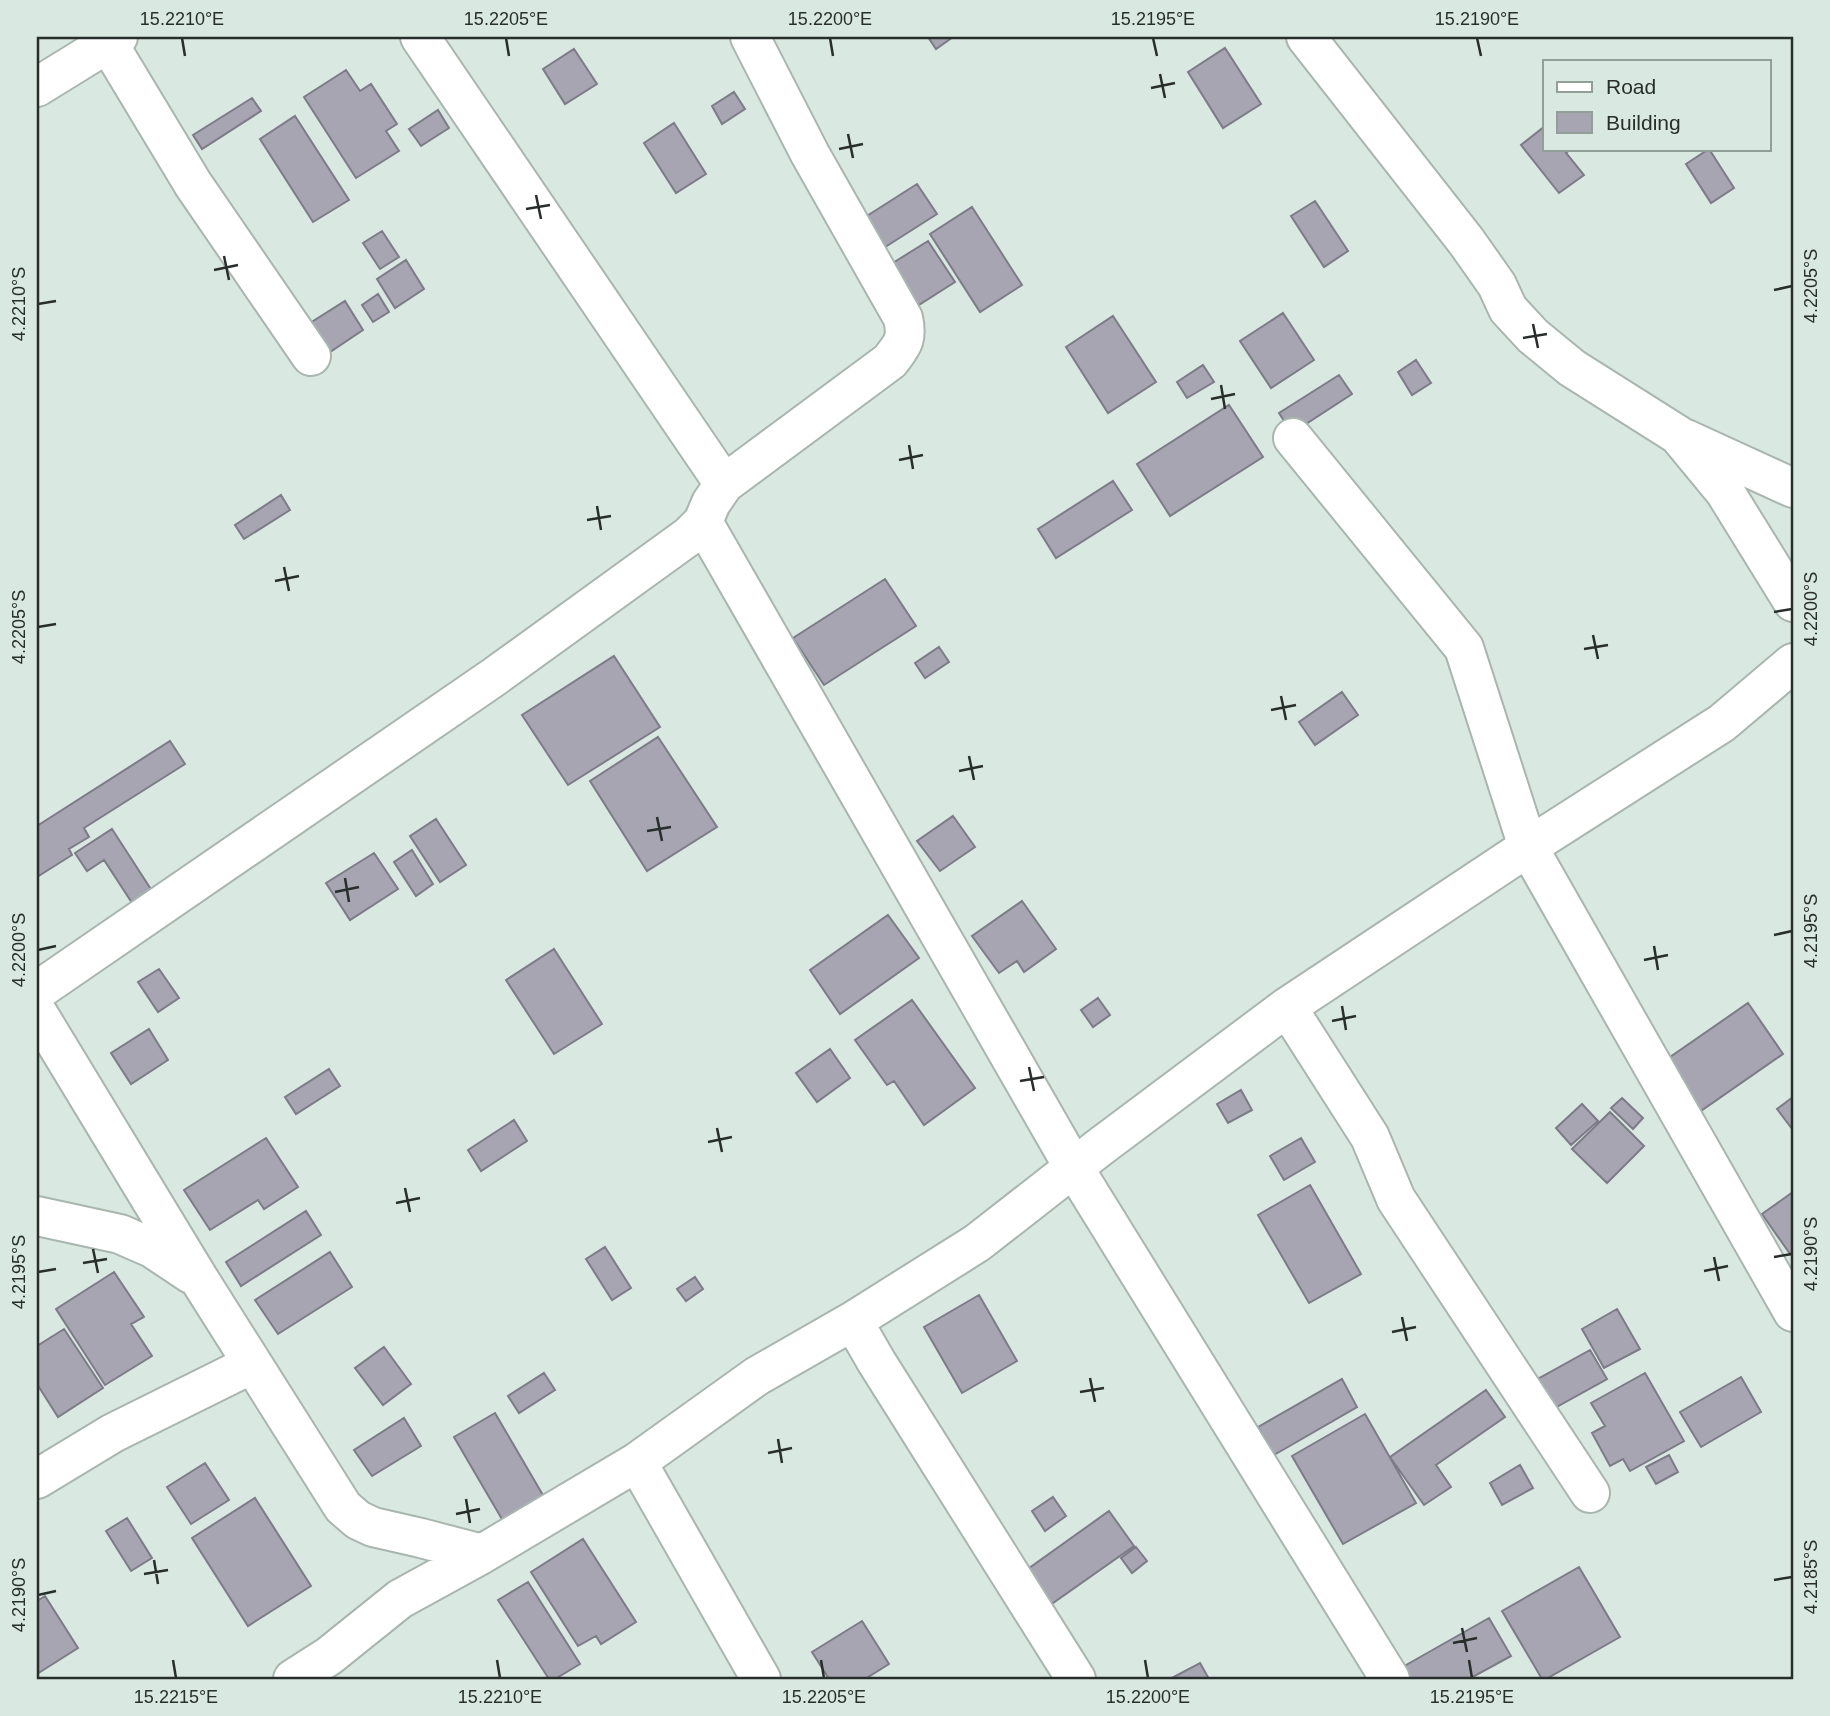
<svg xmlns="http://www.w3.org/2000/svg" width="1830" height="1716" font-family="Arial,sans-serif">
<rect width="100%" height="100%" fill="#d9e8e1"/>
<path fill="#a7a5b2" stroke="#7d7b87" stroke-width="2" d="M928,37H953L936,49Z
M1225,48L1261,104L1223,128L1188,72Z
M574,49L597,84L565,104L543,69Z
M346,70L360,91L371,84L397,124L386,131L399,151L356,178L304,97Z
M734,92L745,109L722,124L712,106Z
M252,98L261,111L202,149L193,135Z
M438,110L449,128L421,146L409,129Z
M295,116L349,200L313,222L260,139Z
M674,123L706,174L676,193L644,143Z
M1545,126V149H1571L1566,153L1584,175L1559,193L1521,145Z
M1709,149L1734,188L1711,203L1686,164Z
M917,184L937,214L879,251L859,221Z
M1315,201L1348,251L1324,267L1291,216Z
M972,207L1022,285L980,312L930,234Z
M382,231L399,257L380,269L363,243Z
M928,241L955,282L914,308L888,266Z
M406,260L424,289L395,308L377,279Z
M378,294L389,312L373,322L362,305Z
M345,301L363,330L330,352L310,323Z
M1283,313L1314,360L1271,388L1240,341Z
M1113,316L1156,382L1108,413L1066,347Z
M1416,360L1431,383L1412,395L1398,372Z
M1203,365L1214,382L1187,398L1177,382Z
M1339,375L1352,394L1292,433L1279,413Z
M1229,405L1263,457L1170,516L1137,464Z
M1113,481L1132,510L1056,558L1038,529Z
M281,495L290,510L244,539L235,525Z
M885,579L916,626L824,685L793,638Z
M939,647L949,662L925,678L915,663Z
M614,656L660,727L568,785L522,715Z
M1342,692L1358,715L1315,745L1299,722Z
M658,737L717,827L647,871L590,781Z
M170,741L185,764L84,828L89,837L69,849L72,855L37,877V826Z
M953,816L975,847L940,871L917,841Z
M436,819L466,865L440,882L410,836Z
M112,829L154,894L134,906L104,860L87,871L75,853Z
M412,850L433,884L416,896L394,862Z
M374,853L398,889L350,920L326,883Z
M1022,901L1056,949L1024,972L1017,961L999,973L972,936Z
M888,915L919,958L840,1014L810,970Z
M554,949L602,1024L554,1054L506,980Z
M159,969L179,998L158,1012L138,982Z
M1098,998L1110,1015L1093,1027L1081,1010Z
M912,1000L975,1088L924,1125L894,1081L887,1085L855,1040Z
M1748,1003L1783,1054L1695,1115L1660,1064Z
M149,1029L168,1060L131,1084L111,1053Z
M830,1049L850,1078L817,1102L796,1073Z
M329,1069L340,1086L296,1114L285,1097Z
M1241,1090L1252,1110L1228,1123L1217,1104Z
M1793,1097V1130L1777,1109Z
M1622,1098L1643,1118L1633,1129L1611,1108Z
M1582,1104L1598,1121L1571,1145L1556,1128Z
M1610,1112L1644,1146L1607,1183L1572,1149Z
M514,1120L527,1141L481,1171L468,1150Z
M266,1138L298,1187L264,1209L258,1200L210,1230L184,1190Z
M1301,1138L1315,1162L1284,1180L1270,1156Z
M1310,1185L1361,1274L1309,1303L1258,1215Z
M1793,1192V1251L1790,1254L1762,1214Z
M306,1211L321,1235L241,1286L226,1262Z
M605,1247L631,1288L612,1300L586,1259Z
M330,1252L352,1287L278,1334L255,1300Z
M114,1272L144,1317L131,1324L152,1356L105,1385L56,1309Z
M695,1277L703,1289L686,1301L677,1289Z
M979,1295L1017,1361L962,1393L924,1327Z
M1617,1309L1640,1349L1604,1368L1582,1329Z
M64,1329L103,1388L58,1417L37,1384V1346Z
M384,1347L411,1384L383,1405L355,1368Z
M1590,1350L1607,1379L1544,1414L1527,1385Z
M544,1373L555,1390L519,1413L508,1396Z
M1645,1373L1684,1441L1630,1471L1623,1459L1610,1466L1592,1433L1605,1426L1591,1403Z
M1741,1377L1761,1412L1701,1447L1680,1412Z
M1342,1379L1357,1407L1274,1455L1258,1427Z
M1486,1390L1505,1417L1436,1465L1451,1487L1424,1505L1390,1457Z
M495,1413L544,1497L503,1521L454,1437Z
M1365,1414L1416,1503L1343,1544L1292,1456Z
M404,1418L421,1446L372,1476L354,1450Z
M1669,1455L1678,1472L1656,1484L1646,1467Z
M205,1463L229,1500L191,1524L167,1487Z
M1520,1465L1533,1488L1502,1505L1490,1483Z
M1053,1497L1066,1516L1045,1531L1032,1511Z
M255,1498L311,1586L248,1626L192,1538Z
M1109,1511L1134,1546L1043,1610L1018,1576Z
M127,1518L152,1558L131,1571L106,1531Z
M583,1539L636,1622L601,1644L596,1636L578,1646L531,1572Z
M1136,1547L1147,1561L1132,1573L1121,1558Z
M1579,1567L1620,1637L1546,1679H1542L1502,1611Z
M528,1582L580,1664L555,1679H549L498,1600Z
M45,1596L78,1648L37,1674V1601Z
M1489,1618L1511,1656L1469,1679H1405L1399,1669Z
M862,1621L889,1664L865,1679H829L812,1652Z
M1200,1663L1209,1679H1170Z"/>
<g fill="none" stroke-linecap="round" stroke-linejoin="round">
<defs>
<path id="minor" d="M420,37L724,484
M1306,37L1466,241L1497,285L1508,309L1533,336L1572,368L1678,435L1725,492L1793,602
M108,43L193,184L311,356
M37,87L118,37
M1293,438L1464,648L1528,847L1793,1312
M1686,439L1793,488
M703,522L1074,1168L1390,1679
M37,991L494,677L689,536L703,522L711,503L724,484L890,361C902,345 908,340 903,318L810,154L750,37
M1287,1007L1370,1137L1396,1199L1590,1493
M37,1012L199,1279L343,1507L358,1520L373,1527L421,1538L482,1554
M37,1216L120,1234L152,1248L191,1274
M853,1321L876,1361L1076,1679
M637,1462L761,1679
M37,1479L113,1433L252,1364
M293,1679L329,1656L400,1599L482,1554L637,1462L757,1376L853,1321L977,1243L1100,1147L1287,1007L1528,847L1722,723L1793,663"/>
</defs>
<use href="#minor" stroke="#a8b6af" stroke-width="42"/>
<use href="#minor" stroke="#fff" stroke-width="38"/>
</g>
<path fill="none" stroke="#282e2b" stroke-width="2.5" d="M182,38L185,56M506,38L509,56M830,38L833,56M1153,38L1157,56M1477,38L1481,56M1160,74L1165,98M1151,88L1175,83M848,134L853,158M839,149L863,144M536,195L541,219M526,209L550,205M224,256L229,280M214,270L238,265M1774,290L1792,286M38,304L56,301M1533,324L1538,348M1523,338L1547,334M1221,385L1225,409M1211,399L1235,394M909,445L913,469M899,460L923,455M597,506L601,530M587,520L611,516M284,567L289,591M275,581L299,576M1774,612L1792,609M38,627L56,624M1593,635L1598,659M1584,649L1608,645M1281,696L1286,720M1271,710L1296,705M969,756L974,780M959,771L983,766M657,817L662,841M647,831L671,827M345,878L349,902M335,892L359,887M1774,935L1792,931M1654,946L1658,970M38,950L56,946M1644,960L1668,955M1342,1006L1346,1030M1332,1021L1356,1016M1029,1067L1034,1091M1020,1081L1044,1077M717,1128L722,1152M708,1142L732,1137M405,1188L410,1212M396,1203L420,1198M93,1249L98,1273M1714,1257L1719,1281M1774,1257L1792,1254M83,1263L107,1259M1704,1271L1728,1266M38,1272L56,1269M1402,1317L1407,1341M1392,1332L1416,1327M1090,1378L1095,1402M1080,1392L1104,1388M778,1439L782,1463M768,1453L792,1448M466,1499L470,1523M456,1514L480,1509M154,1560L158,1584M144,1574L168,1570M1774,1580L1792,1577M38,1595L56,1591M1462,1628L1467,1652M1453,1643L1477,1638M173,1660L176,1678M497,1660L500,1678M821,1660L824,1678M1145,1660L1148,1678M1469,1660L1472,1678"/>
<rect width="1830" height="1716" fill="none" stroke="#d9e8e1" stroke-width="77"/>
<rect x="1543" y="60" width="228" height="91" fill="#d9e8e1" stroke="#929e98" stroke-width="2"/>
<rect x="1557" y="82" width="35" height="10" fill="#ffffff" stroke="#929e98" stroke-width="2"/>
<text x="1606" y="94" font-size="21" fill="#282e2b">Road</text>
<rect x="1557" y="112" width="35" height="21" fill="#a7a5b2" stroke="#929e98" stroke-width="2"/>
<text x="1606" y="130" font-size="21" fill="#282e2b">Building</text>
<rect x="38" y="38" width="1754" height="1640" fill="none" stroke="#282e2b" stroke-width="2.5"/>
<g font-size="18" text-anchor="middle" fill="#282e2b">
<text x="182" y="25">15.2210°E</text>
<text x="506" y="25">15.2205°E</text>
<text x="830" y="25">15.2200°E</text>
<text x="1153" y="25">15.2195°E</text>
<text x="1477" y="25">15.2190°E</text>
<text transform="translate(1811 286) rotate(-90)" y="6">4.2205°S</text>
<text transform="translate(19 304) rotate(-90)" y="6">4.2210°S</text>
<text transform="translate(1811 609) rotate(-90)" y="6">4.2200°S</text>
<text transform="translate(19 627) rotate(-90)" y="6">4.2205°S</text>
<text transform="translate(1811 931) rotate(-90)" y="6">4.2195°S</text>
<text transform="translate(19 950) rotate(-90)" y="6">4.2200°S</text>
<text transform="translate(1811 1254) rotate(-90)" y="6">4.2190°S</text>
<text transform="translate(19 1272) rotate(-90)" y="6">4.2195°S</text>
<text transform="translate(1811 1577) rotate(-90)" y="6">4.2185°S</text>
<text transform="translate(19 1595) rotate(-90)" y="6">4.2190°S</text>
<text x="176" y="1703">15.2215°E</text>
<text x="500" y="1703">15.2210°E</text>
<text x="824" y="1703">15.2205°E</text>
<text x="1148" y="1703">15.2200°E</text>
<text x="1472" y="1703">15.2195°E</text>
</g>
</svg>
